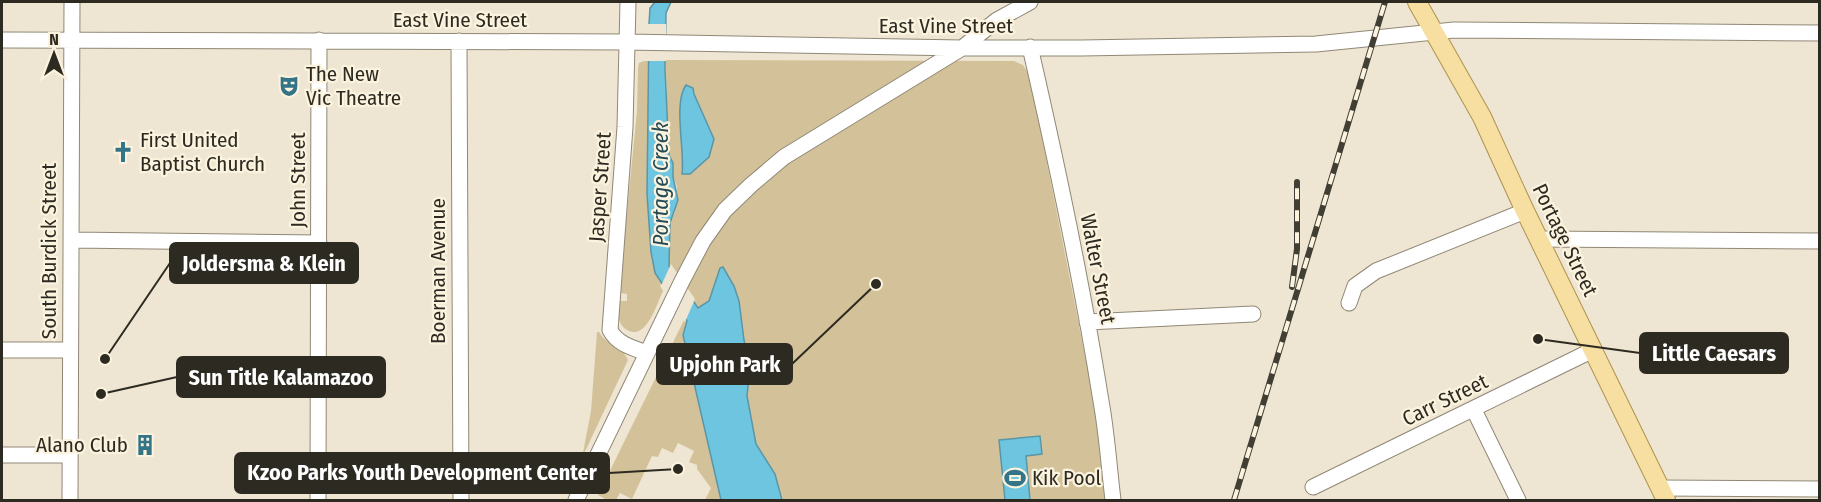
<svg xmlns="http://www.w3.org/2000/svg" width="1821" height="502" font-family="'Fira Sans Condensed',sans-serif">
<rect width="100%" height="100%" fill="#eee6d2"/>
<path fill="#d3c299" d="M666,60L1014,61L1023,65L1030,76L1090,381L1095,409L1105,500H738L698,309L669,266L670,223L675,212L677,186L673,177V163L669,155L667,129Z
M644,61H649L647,194L651,252L655,273L662,282L660,286L663,291C657,303 647,339 629,331C616,325 619,313 618,301H627V294L619,293L637,111L638,68L639,63Z
M684,320L687,321L683,335L721,500H705L711,488L697,469V465L689,462L694,451L678,443L673,453L662,448L658,457L652,456L632,499L620,493L616,500H607L598,495Z
M597,332H599C606,345 623,347 628,360L582,458L591,411Z"/>
<path fill="#6dc5e0" stroke="#5a96a7" stroke-width="1.5" d="M655,2H671L666,13L665,69L669,155L673,163V177L678,200L670,223L669,266L698,308L709,301L720,268L723,267L734,286L739,301L744,340L750,366L747,396L756,444L775,474L782,500H721L683,335L687,321L655,273L651,252L647,194L649,24L650,8Z
M686,85L693,88L694,94L714,139L709,157L690,174H682C685,150 673,103 686,85Z
M1040,436L1042,454L1026,456L1030,500H1005L999,440Z"/>
<path fill="#eee6d2" d="M648,24H666V61H647Z
M671,264L695,299L685,322L661,286Z"/>
<g fill="none" stroke-linecap="round" stroke-linejoin="round">
<defs>
<path id="minor" d="M628,2L625,127L610,330C617,344 633,348 647,353
M2,40L627,42L962,48H1081L1316,44L1454,30L1820,33
M459,41L461,500
M1030,47C1057,164 1082,282 1101,401C1107,434 1109,467 1113,500
M1538,239L1820,241
M71,240L319,243
M1349,303L1355,286L1376,271L1525,211
M1087,322L1253,314
M2,350H70
M1474,410L1518,500
M2,455H70
M1313,487L1593,350
M1660,488L1820,489
M70,500L72,2
M318,500L319,40
M576,500L682,281L703,241L725,210L751,185L784,157L962,48L997,20L1030,2"/>
<path id="major" d="M1417,2L1482,117L1525,211L1666,500"/>
</defs>
<use href="#minor" stroke="#908876" stroke-width="17"/>
<use href="#major" stroke="#ad924d" stroke-width="20"/>
<use href="#minor" stroke="#fff" stroke-width="15"/>
<use href="#major" stroke="#f7dfa2" stroke-width="18"/>
<defs>
<path id="rail" d="M1292,287L1297,249V182
M1234,500L1385,2"/>
</defs>
<use href="#rail" stroke="#413e34" stroke-width="6"/>
<use href="#rail" stroke="#fcf3df" stroke-width="4" stroke-dasharray="11" stroke-linecap="butt"/>
</g>
<defs>
<symbol id="theatre-bare" viewBox="-9 -9 18 18"><path d="M-5-5.5Q0-4 5-5.5V0Q5 5 0 6Q-5 5-5 0ZM-3.3-2.5H-1v1.5H-3.3ZM1-2.5H3.3v1.5H1ZM-2.8 1Q0 5.5 2.8 1Z" fill="#337487" stroke="#fcf3df" stroke-width="2.5" paint-order="stroke"/></symbol>
<symbol id="church-bare" viewBox="-9 -9 18 18"><path d="M-1.2-6h2.4v3.5h3.3v2.4h-3.3V6h-2.4V-.1h-3.3v-2.4h3.3Z" fill="#337487" stroke="#fcf3df" stroke-width="2.5" paint-order="stroke"/></symbol>
<symbol id="building-bare" viewBox="-9 -9 18 18"><path d="M-4-6H4V6H1V3H-1V6H-4ZM-2.5-4.3h1.7v1.8h-1.7ZM.8-4.3h1.7v1.8H.8ZM-2.5-1h1.7V.8h-1.7ZM.8-1h1.7V.8H.8Z" fill="#337487" stroke="#fcf3df" stroke-width="2.5" paint-order="stroke"/></symbol>
<symbol id="stadium-bare" viewBox="-9 -9 18 18"><path d="M0-5a6.5 5 0 1 0 0 10a6.5 5 0 1 0 0-10ZM-3.5-1.8h7v3.6h-7Z" fill="#337487" stroke="#fcf3df" stroke-width="2.5" paint-order="stroke"/></symbol>
</defs>
<g fill-rule="evenodd">
<use href="#theatre-bare" x="274" y="71" width="30" height="30"/>
<use href="#church-bare" x="108" y="137" width="30" height="30"/>
<use href="#building-bare" x="130" y="430" width="30" height="30"/>
<use href="#stadium-bare" x="1000" y="463" width="30" height="30"/>
</g>
<g text-anchor="middle" stroke-width="4.5" stroke-linejoin="round" paint-order="stroke">
<g font-size="21" fill="#2d2a22" stroke="#fcf3df">
<text x="460" y="27">East Vine Street</text>
<text x="946" y="33">East Vine Street</text>
<text transform="translate(298 180) rotate(-90)" y="7">John Street</text>
<text transform="translate(600 187) rotate(-86)" y="7">Jasper Street</text>
<text transform="translate(1565 240) rotate(64)" y="7">Portage Street</text>
<text transform="translate(49 251) rotate(-90)" y="7">South Burdick Street</text>
<text transform="translate(1098 269) rotate(79)" y="7">Walter Street</text>
<text transform="translate(438 271) rotate(-90)" y="7">Boerman Avenue</text>
<text transform="translate(1445 400) rotate(-26)" y="7">Carr Street</text>
</g>
<g font-size="21" fill="#2d2a22" stroke="#fcf3df" text-anchor="start">
<text x="306" y="81">The New<tspan x="306" dy="24">Vic Theatre</tspan></text>
<text x="140" y="147">First United<tspan x="140" dy="24">Baptist Church</tspan></text>
<text x="128" y="452" text-anchor="end">Alano Club</text>
<text x="1032" y="485">Kik Pool</text>
</g>
<g font-size="22" font-style="italic" fill="#234b57" stroke="#fcf3df">
<text transform="translate(660 184) rotate(-90)" y="8">Portage Creek</text>
</g>
</g>
<path fill="none" stroke="#2d2a22" stroke-width="2" d="M105 359L170 263M1538 339L1640 353M876 284L792 364M101 394L177 377M678 469L609 473"/>
<g fill="#2d2a22" stroke="#fcf3df" stroke-width="2">
<circle cx="105" cy="359" r="6"/>
<circle cx="1538" cy="339" r="6"/>
<circle cx="876" cy="284" r="6"/>
<circle cx="101" cy="394" r="6"/>
<circle cx="678" cy="469" r="6"/>
</g>
<g fill="#2d2a22" stroke="#2d2a22" stroke-width="2">
<rect x="170" y="243" width="188" height="40" rx="6"/>
<rect x="1640" y="333" width="148" height="40" rx="6"/>
<rect x="657" y="344" width="135" height="40" rx="6"/>
<rect x="177" y="357" width="208" height="40" rx="6"/>
<rect x="235" y="453" width="374" height="40" rx="6"/>
</g>
<g font-size="22" text-anchor="middle" font-weight="bold" fill="#fff">
<text x="264" y="271">Joldersma &amp; Klein</text>
<text x="1714" y="361">Little Caesars</text>
<text x="725" y="372">Upjohn Park</text>
<text x="281" y="385">Sun Title Kalamazoo</text>
<text x="422" y="480">Kzoo Parks Youth Development Center</text>
</g>
<rect width="1821" height="502" fill="none" stroke="#2d2a22" stroke-width="6"/>
<g transform="translate(54 54)" stroke="#fcf3df" stroke-width="4.5" paint-order="stroke">
<path d="M0-4.5L10 22L0 15L-10 22Z" fill="#2d2a22"/>
<text y="-9" font-size="16" font-weight="bold" text-anchor="middle" fill="#2d2a22">N</text>
</g>
</svg>
